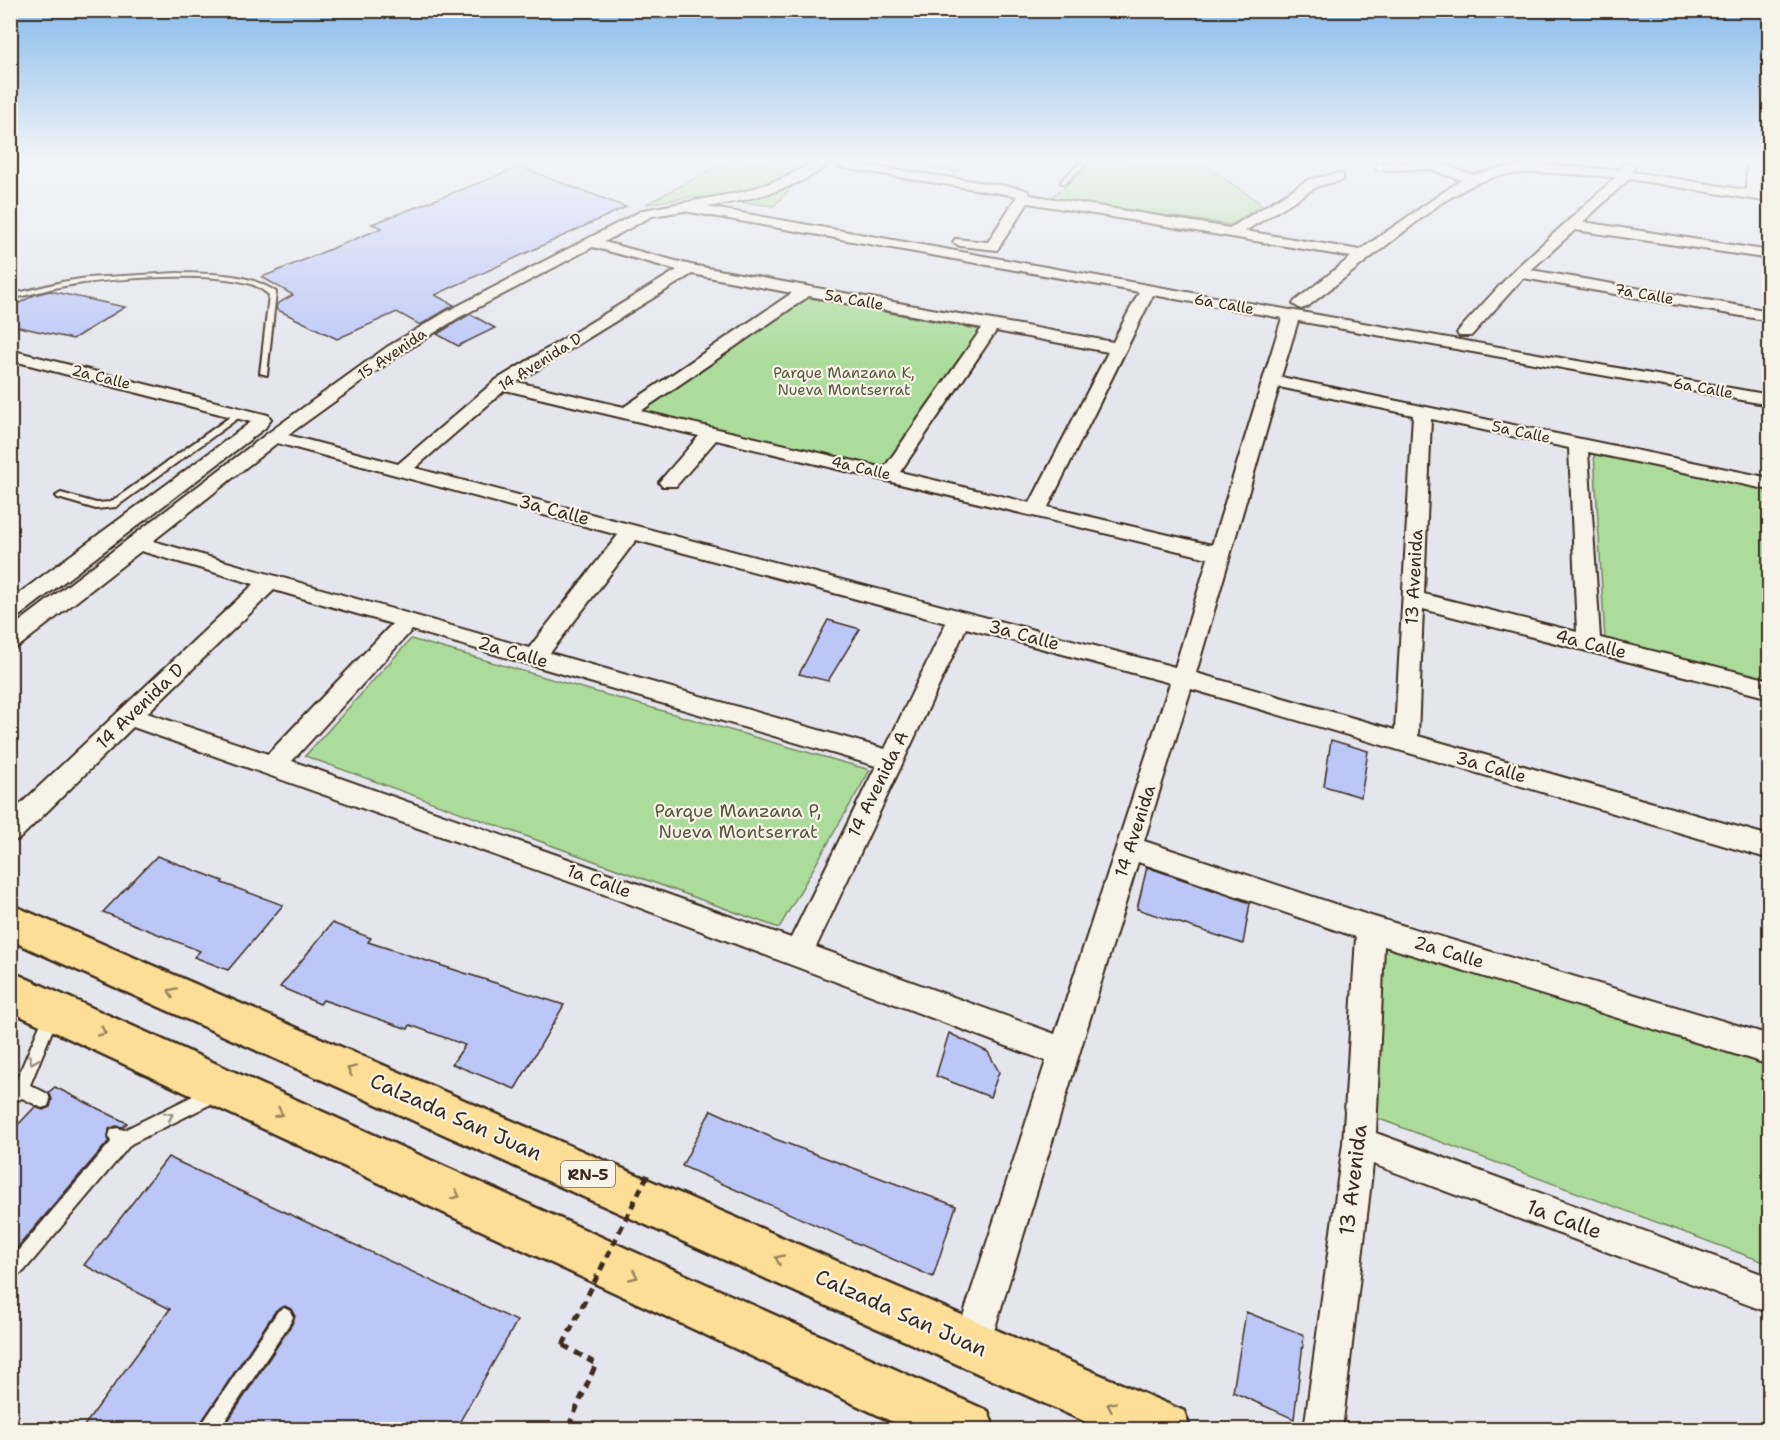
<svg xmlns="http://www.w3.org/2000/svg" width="1780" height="1440" font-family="'Shantell Sans',sans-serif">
<rect width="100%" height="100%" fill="#e5e6ed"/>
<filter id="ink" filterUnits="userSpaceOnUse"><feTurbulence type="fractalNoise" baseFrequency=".0167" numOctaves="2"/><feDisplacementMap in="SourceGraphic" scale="12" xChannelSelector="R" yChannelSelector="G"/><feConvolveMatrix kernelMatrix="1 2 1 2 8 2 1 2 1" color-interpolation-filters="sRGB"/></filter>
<g filter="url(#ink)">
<path fill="#acdc9c" stroke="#74835d" stroke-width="1.5" d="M728,161H816L774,206L692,197L646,204Z
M894,161H970L956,172Z
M1095,161H1127L1130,167H1207L1262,204L1232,225L1050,199Z
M804,297L981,330L883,469L642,410Z
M1594,453L1769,490V680L1605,640Z
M411,639L870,770L779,928L305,756Z
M1377,938L1769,1066V1264L1363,1113Z"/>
<path fill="#bcc7f8" stroke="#3b2a1e" stroke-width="1.5" d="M520,167L626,207L435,295L454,305L420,325L397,312L337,339L276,309L277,304L293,295L262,277L382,228L372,224Z
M50,291L125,307L73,339L10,325V308L34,295Z
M470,314L495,328L458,346L437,334Z
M828,620L860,629L828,681L799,674Z
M1331,740L1368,751L1361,797L1324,786Z
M157,856L223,881L222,883L283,905L228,970L194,957L200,951L103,912Z
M1147,867L1250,903L1243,944L1137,909Z
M332,923L371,938L368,942L564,1005L515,1089L452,1064L465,1045L410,1025L408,1029L323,1000L320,1004L280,987Z
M949,1033L988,1052L999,1072L990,1097L936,1076Z
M55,1087L127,1123L123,1127L116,1126L109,1129L108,1142L10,1256V1133L35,1107L43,1110L50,1107L52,1099L49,1092Z
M711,1110L775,1139L956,1206L933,1277L682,1166Z
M168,1157L517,1321L455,1430H222L292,1324L295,1316L291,1309L285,1306L276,1310L196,1430H81L170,1309L84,1265Z
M1246,1312L1304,1335L1294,1419L1233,1392Z"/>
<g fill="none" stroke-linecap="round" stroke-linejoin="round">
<defs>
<path id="service" d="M1082,161H1089L1065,183H1061V181Z
M177,273C211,274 247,272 276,292L267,375L260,373L269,295C265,292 262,289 258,287C222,269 105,279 65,286C46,289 29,295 10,299V295L62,282L87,278Z
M241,409L244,410V414L116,507L96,509L58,498L56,496L61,493L96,503L111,502Z
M52,1007L57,1009L59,1014L30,1085L48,1094L50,1100L48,1106L42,1108L22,1098L10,1104V1087L15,1083L47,1009Z
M215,1085L221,1087L223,1093L221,1099L131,1144L24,1271L10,1280V1260L111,1142L109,1136L111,1130L117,1128L124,1130Z
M284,1308L290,1311L293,1317L290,1323L219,1430H198L278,1311Z"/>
<path id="minor" d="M815,161H831C805,188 743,201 707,207L1770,395V405L1298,321L1281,377L1770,478V490L1588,452L1600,638L1770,680V698L1423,609L1418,736L1770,836V859L1191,689L1144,841L1371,916L1770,1035V1065L1384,946L1376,1133L1770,1277V1313L1373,1164L1342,1430H1304L1343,1143L1356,937L1138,862L990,1344L985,1357L972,1362L959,1357L954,1344L1046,1061L590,889L133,727L19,839L10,842V814L254,584L141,551L18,647L10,649V629L268,433L387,347L446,312L643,210L743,192L784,178ZM684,211L1139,292L1113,342L691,265L604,242L652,216ZM593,247L677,270L496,380L398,464L288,435L399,355L458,318ZM692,274L792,293L624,407L517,382ZM1153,295L1282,318L1212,545L1048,507ZM809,296L982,328L884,468L641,411ZM996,331L1108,352L1030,503L900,472ZM1279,387L1413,415L1395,730L1196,673ZM505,390L699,436L659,482L662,486H676L716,440L1208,558L1175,667L415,468ZM1431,419L1569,448L1577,632L1424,594ZM277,443L618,535L529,648L153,541ZM636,540L946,623L885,749L550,653ZM274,590L392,624L268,754L147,713ZM966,628L1170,683L1055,1034L816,947ZM412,630L876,766L791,938L292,761Z
M839,161L1018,188L1028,191L1030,195L1230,228L1308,180L1338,173L1343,174V180L1318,186L1245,231L1360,250L1461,180L1430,169L1377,170V164L1382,163L1432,161L1473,175L1500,168L1535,164L1620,170L1623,163L1628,162L1634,166L1633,172L1746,190L1747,161H1759L1760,192L1770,194V202L1629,179L1583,222L1770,251V259L1575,230L1531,270L1770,311V321L1523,278L1471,336H1459L1457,333L1459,330L1514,270L1616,177L1535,172L1501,175L1476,183L1441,203L1307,307L1301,309L1293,304L1295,301L1351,257L1028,203L997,250L960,246L953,242L955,239L988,242L1017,196L844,168L839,167Z
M10,350L268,415L271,419L265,428L18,617L10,620V600L251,422L10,360Z"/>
<path id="primary" d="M10,904L1184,1411L1191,1430H1104L10,940Z
M10,971L988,1411L995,1430H910L10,1011Z"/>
</defs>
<use href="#service" stroke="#3b2a1e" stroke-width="4"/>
<use href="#minor" stroke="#3b2a1e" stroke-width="4"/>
<use href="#primary" stroke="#3b2a1e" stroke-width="5"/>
<path stroke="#3b2a1e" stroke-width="5" stroke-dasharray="8 6" stroke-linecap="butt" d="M563,1345L596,1364L567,1430"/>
<use href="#service" fill="#f7f3e8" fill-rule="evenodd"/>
<use href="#minor" fill="#f7f3e8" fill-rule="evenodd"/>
<use href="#primary" fill="#fcde96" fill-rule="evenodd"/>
<path stroke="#3b2a1e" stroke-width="5" stroke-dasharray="8 6" stroke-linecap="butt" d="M563,1345L648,1174"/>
</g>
<defs><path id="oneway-chevron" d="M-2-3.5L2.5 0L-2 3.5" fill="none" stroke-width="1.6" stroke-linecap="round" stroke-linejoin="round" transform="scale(1.5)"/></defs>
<g stroke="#9c845a">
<use href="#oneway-chevron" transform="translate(172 992) rotate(-156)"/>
<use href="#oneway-chevron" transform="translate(102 1032) rotate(25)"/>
<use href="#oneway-chevron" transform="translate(351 1070) rotate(-156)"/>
<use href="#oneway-chevron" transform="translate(279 1113) rotate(25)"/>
<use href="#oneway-chevron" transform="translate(456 1195) rotate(25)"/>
<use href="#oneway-chevron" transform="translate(779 1259) rotate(-156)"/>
<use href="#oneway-chevron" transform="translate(634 1276) rotate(25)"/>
<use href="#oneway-chevron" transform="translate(1111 1406) rotate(-156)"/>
</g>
<g stroke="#998e83">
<use href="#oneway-chevron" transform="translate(33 1060) rotate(112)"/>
<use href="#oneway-chevron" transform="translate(169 1116) rotate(-26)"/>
</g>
</g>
<linearGradient id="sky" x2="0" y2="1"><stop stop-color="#87bbec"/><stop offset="0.44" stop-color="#f3f4f7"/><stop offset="1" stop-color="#f3f4f7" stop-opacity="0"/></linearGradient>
<rect width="1780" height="363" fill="url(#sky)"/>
<g text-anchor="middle" stroke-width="4.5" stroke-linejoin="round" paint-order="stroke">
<g font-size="15" fill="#3b2a1e" stroke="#f7f3e8">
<text transform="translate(1644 294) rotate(10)" y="5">7a Calle</text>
<text transform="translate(854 300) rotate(10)" y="5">5a Calle</text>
<text transform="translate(1224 304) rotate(10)" y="5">6a Calle</text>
<text transform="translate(392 354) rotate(-34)" y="5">15 Avenida</text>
<text transform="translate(540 362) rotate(-32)" y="5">14 Avenida D</text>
<text transform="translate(101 377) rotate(14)" y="5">2a Calle</text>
<text transform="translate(1703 388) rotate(10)" y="5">6a Calle</text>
<text transform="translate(1521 432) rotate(12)" y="5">5a Calle</text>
<text transform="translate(861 468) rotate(13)" y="5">4a Calle</text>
</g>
<g font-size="15" fill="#57563e" stroke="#f7f3e8">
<text x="844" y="378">Parque Manzana K,<tspan x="844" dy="17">Nueva Montserrat</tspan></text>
</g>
<rect fill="#f7f3e8" stroke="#73665b" stroke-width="1.5" x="561" y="1161" width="54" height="26" rx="4.5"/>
<g font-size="16" font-weight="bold" fill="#3b2a1e">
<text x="588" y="1180">RN-5</text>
</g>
<g font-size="18" fill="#3b2a1e" stroke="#f7f3e8">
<text transform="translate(554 510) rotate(15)" y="6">3a Calle</text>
<text transform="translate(1414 577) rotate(-87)" y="6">13 Avenida</text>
<text transform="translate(1024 635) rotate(15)" y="6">3a Calle</text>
<text transform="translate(1591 644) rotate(14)" y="6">4a Calle</text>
<text transform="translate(513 652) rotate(16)" y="6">2a Calle</text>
<text transform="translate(140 706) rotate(-44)" y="6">14 Avenida D</text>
<text transform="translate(1491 767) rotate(16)" y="6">3a Calle</text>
<text transform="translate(878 784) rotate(-64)" y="6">14 Avenida A</text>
<text transform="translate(1135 831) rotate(-72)" y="6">14 Avenida</text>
<text transform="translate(599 881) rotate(20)" y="6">1a Calle</text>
<text transform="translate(1449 952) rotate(17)" y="6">2a Calle</text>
</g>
<g font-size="18" fill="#57563e" stroke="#f7f3e8">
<text x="738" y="817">Parque Manzana P,<tspan x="738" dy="21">Nueva Montserrat</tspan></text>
</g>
<g font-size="21" fill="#3b2a1e" stroke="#f7f3e8">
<text transform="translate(456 1117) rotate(24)" y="7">Calzada San Juan</text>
<text transform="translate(1353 1180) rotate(-83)" y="7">13 Avenida</text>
<text transform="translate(1564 1219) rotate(20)" y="7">1a Calle</text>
<text transform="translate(901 1313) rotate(24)" y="7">Calzada San Juan</text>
</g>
</g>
<rect width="1780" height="1440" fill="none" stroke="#f7f3e8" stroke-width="36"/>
<rect x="18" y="18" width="1744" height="1404" fill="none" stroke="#3b2a1e" stroke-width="2" filter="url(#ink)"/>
</svg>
